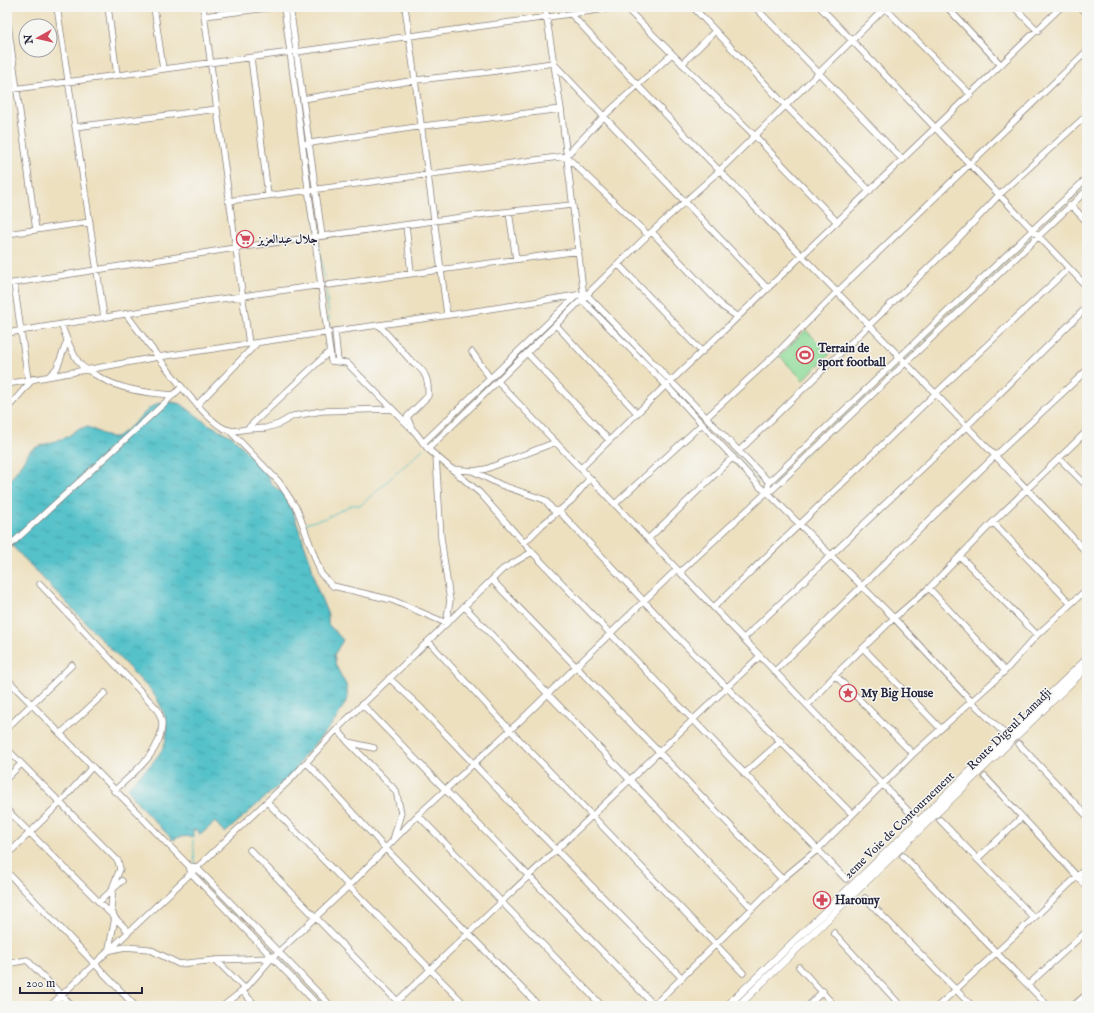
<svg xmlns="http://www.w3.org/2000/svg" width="1094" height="1013" font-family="'IM FELL English',Amiri,serif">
<defs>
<pattern id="water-ripples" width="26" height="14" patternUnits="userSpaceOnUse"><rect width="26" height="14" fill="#54c1c9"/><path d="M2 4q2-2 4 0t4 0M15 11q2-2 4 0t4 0" fill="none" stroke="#459ca4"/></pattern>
</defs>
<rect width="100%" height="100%" fill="#f6f6f2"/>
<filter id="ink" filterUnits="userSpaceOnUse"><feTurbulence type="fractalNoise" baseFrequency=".025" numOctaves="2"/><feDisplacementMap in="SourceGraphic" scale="8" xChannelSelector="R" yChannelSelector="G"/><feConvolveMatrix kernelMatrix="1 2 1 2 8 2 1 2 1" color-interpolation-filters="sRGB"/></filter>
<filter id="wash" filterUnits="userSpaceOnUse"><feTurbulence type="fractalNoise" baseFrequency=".012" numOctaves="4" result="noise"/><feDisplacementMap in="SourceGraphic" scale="16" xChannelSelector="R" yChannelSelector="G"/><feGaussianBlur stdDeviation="0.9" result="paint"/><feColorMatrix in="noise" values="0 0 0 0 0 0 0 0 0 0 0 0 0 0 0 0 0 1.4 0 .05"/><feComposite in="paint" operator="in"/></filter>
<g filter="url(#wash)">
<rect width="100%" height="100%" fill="#ede0bf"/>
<path fill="#8dda98" stroke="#587e6a" d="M806,330L830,354L803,380L779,356Z"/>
<path fill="url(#water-ripples)" stroke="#3b7282" d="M172,402L181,404L208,424L233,437L266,472L272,485L287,496L311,563L316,586L328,615V624L343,640L334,655L336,666L346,685L348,698L335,721L303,757L294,772L225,833L215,822L200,835L198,830H193V836L179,837L173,840L141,807L128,789C135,777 148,769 157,757C174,736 167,712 152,692L16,550L7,538V485L30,451L37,447L67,437L78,429L88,427L109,437H117L129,428L151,407L159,403Z"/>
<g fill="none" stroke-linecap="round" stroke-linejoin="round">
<path stroke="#54c1c9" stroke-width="1" d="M287,7L293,50
M293,53L298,92
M301,112L305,138
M307,157L311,183
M313,197L317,230
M1037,231L1087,183
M319,243L324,279
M326,291L330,327
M586,300L590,304
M332,340L333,343
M905,358L1033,235
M508,367L576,301
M429,443L447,426
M728,448L763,485
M773,485L900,363
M304,524L326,518L351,505H361L423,449
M193,836V838
M193,840L195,864
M197,875L274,954
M277,957L324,1006"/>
</g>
</g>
<g filter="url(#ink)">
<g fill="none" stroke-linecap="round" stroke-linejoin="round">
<defs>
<path id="minor" d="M57,7L104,317
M108,7L117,75
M154,7L163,69
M203,7L249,344
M284,7L330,353
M290,7L322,236
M405,7L447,314
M545,7L561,109L584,298
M625,7L754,135L837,222
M693,7L785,105L870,191
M755,7L903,160
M820,7L1087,287
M947,7L1001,65
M1014,7L1038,31
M1080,7L1087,13
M885,8L971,95
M571,14C740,197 918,371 1087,553
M204,16L275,7
M7,17L36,230
M296,52L620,7
M251,58L268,195
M682,64L715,31
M7,90L291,52
M303,99L416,80L489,72L553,63L768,289
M75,127L217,109
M304,144L423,126L561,109
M567,157L648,235
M228,201L566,156L604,116L672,54
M1071,205L1087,222
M509,212L516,259
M406,225L411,273
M652,232L723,307L738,317
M7,234L90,222
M618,264L702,352
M14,283L28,380
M7,284L235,248L485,214L572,205
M328,285L579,251
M587,295L769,482L767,492L894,618L970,700L1004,733
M582,300L666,385L761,488L767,492
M126,314C144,337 204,424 228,430C234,432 241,430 247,429L330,351L331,361L347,363L415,432L428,449L480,493L532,552L846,879
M61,324C66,337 72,355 81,365C84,369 90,371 94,374C119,390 146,393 174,395
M379,325L412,362C426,370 429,381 428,396L407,417L411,426
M556,325L636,412
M7,333L206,301L322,285
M472,352L490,378
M527,353L609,440
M338,362L335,331C418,320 500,308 583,294
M49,376L57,368L67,341
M498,382L915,818
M670,382L1061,7
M7,384L158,357L329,332
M197,405L257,343
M7,409L33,379
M707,417L779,351L837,292L1087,51
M247,429L266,428L279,424L293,416L322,411L392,409
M229,430L279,482L297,509L321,574L333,586L392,600L446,623L450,601L441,538L436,456
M423,443L576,296
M428,449L648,235L719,171L886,7
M739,451L956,241L999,195L1087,115
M1059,458L1087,486
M581,468L666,385
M451,469L473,471L501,485L545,500L553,510L559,511L689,649L852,814
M474,471L486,469L556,442
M769,482L1087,178
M616,503L702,424
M993,522L1070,603
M648,539L733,457
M524,543L542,525L572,500L590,478
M7,548L182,387
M960,556L1037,635
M680,572L767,492L772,490L1087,190
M492,580L782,879
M40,584L158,710C159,715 163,720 162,725C161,753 133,773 114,791
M929,588L1005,671
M464,606L752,908
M714,607L936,393L1069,268
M744,638L967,426L1087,307
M428,641L510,730L743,973
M863,648L941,729
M775,671L995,456L1087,370
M835,675L913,754
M389,678L418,705L524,817L682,978
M7,679L189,866
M362,704L654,1005
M808,705L835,675L894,618L929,588L993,522L1087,431
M7,728L72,665
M337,729L348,742L374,748
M60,734L105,693
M348,742L396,791L401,813L393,840
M1019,744L1087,816
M7,749L118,861L120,869L113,886L111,909L115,918L109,948
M307,763L385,848L539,1006
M744,774L781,741
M985,777L1087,887
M7,778L21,764
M267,802L466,1006
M7,810L128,931
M418,815L602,1006
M940,820L1034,918
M250,850L402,1006
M7,855L59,804L92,767
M903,856L1048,1006
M977,859L1022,817
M7,872L135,1006
M865,898L972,1006
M99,902L122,881
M834,933L901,1006
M107,951L125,947L149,949L179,964L216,960L272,958
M216,960L245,989
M7,964L27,960L72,1006
M799,967L835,1006
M1028,985L1087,931
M242,991L256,1006
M50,1006L291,779L337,729L503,569L532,552
M223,1006L245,989L272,958L350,885L418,815L521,720L677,569
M319,1006L191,873L189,866L196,867L331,1006
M392,1006L760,656
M653,1006L782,879L817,850L913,754L1005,671L1037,635L1087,589
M808,1006L823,991
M938,1006L1034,918L1087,867
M1073,1006L1087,994"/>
<path id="major" d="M727,1006L1087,659
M738,1006L1087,667"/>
</defs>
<use href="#minor" stroke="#88817d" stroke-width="7"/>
<use href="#major" stroke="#88817d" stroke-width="8"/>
<use href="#minor" stroke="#fff" stroke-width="5.5"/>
<use href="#major" stroke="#fff" stroke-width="7"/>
</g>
</g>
<defs>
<symbol id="supermarket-ring" viewBox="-11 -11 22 22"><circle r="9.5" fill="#f6f6f2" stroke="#d1495b" stroke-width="1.5"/><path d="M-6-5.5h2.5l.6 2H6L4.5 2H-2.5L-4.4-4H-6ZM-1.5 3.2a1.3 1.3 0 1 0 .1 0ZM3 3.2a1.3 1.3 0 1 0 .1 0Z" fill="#d1495b"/></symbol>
<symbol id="stadium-ring" viewBox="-11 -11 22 22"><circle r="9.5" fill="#f6f6f2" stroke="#d1495b" stroke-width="1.5"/><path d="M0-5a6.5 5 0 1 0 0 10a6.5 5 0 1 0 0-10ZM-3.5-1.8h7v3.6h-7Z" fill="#d1495b"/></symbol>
<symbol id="sight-ring" viewBox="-11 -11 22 22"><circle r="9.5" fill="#f6f6f2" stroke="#d1495b" stroke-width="1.5"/><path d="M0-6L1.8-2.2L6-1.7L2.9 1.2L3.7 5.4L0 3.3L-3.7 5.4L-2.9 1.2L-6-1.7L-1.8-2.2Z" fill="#d1495b"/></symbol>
<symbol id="pharmacy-ring" viewBox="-11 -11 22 22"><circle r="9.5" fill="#f6f6f2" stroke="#d1495b" stroke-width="1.5"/><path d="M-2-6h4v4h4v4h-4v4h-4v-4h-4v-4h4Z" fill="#d1495b"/></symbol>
</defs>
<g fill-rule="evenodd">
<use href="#supermarket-ring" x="235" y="229" width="20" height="20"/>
<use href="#stadium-ring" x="795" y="345" width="20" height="20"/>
<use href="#sight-ring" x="838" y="683" width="20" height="20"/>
<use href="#pharmacy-ring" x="812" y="890" width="20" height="20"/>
</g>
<g text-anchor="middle" stroke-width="3" stroke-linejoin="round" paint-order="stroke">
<g font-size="12" font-weight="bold" fill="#22223b" stroke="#f6f6f2" text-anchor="start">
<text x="258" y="243">جلال عبدالعزيز</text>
<text x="818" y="352">Terrain de<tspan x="818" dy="14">sport football</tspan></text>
<text x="861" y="697">My Big House</text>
<text x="835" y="904">Harouny</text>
</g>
<g font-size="12" fill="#22223b" stroke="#f6f6f2">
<text transform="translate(1009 729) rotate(-44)" y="4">Route Digeul Lamadji</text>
<text transform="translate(899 825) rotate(-44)" y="4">2eme Voie de Contournement</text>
</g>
</g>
<rect width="1094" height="1013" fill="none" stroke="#f6f6f2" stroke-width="24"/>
<g transform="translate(38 38) rotate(262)"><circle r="19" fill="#f6f6f2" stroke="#a1a1a9"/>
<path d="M0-3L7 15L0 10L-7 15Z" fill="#d1495b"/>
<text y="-6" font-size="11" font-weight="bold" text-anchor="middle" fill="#22223b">N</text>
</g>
<path d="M20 987v6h122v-6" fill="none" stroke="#22223b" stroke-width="2"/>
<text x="26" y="987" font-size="12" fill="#22223b" stroke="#f6f6f2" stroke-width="3" paint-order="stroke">200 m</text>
</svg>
